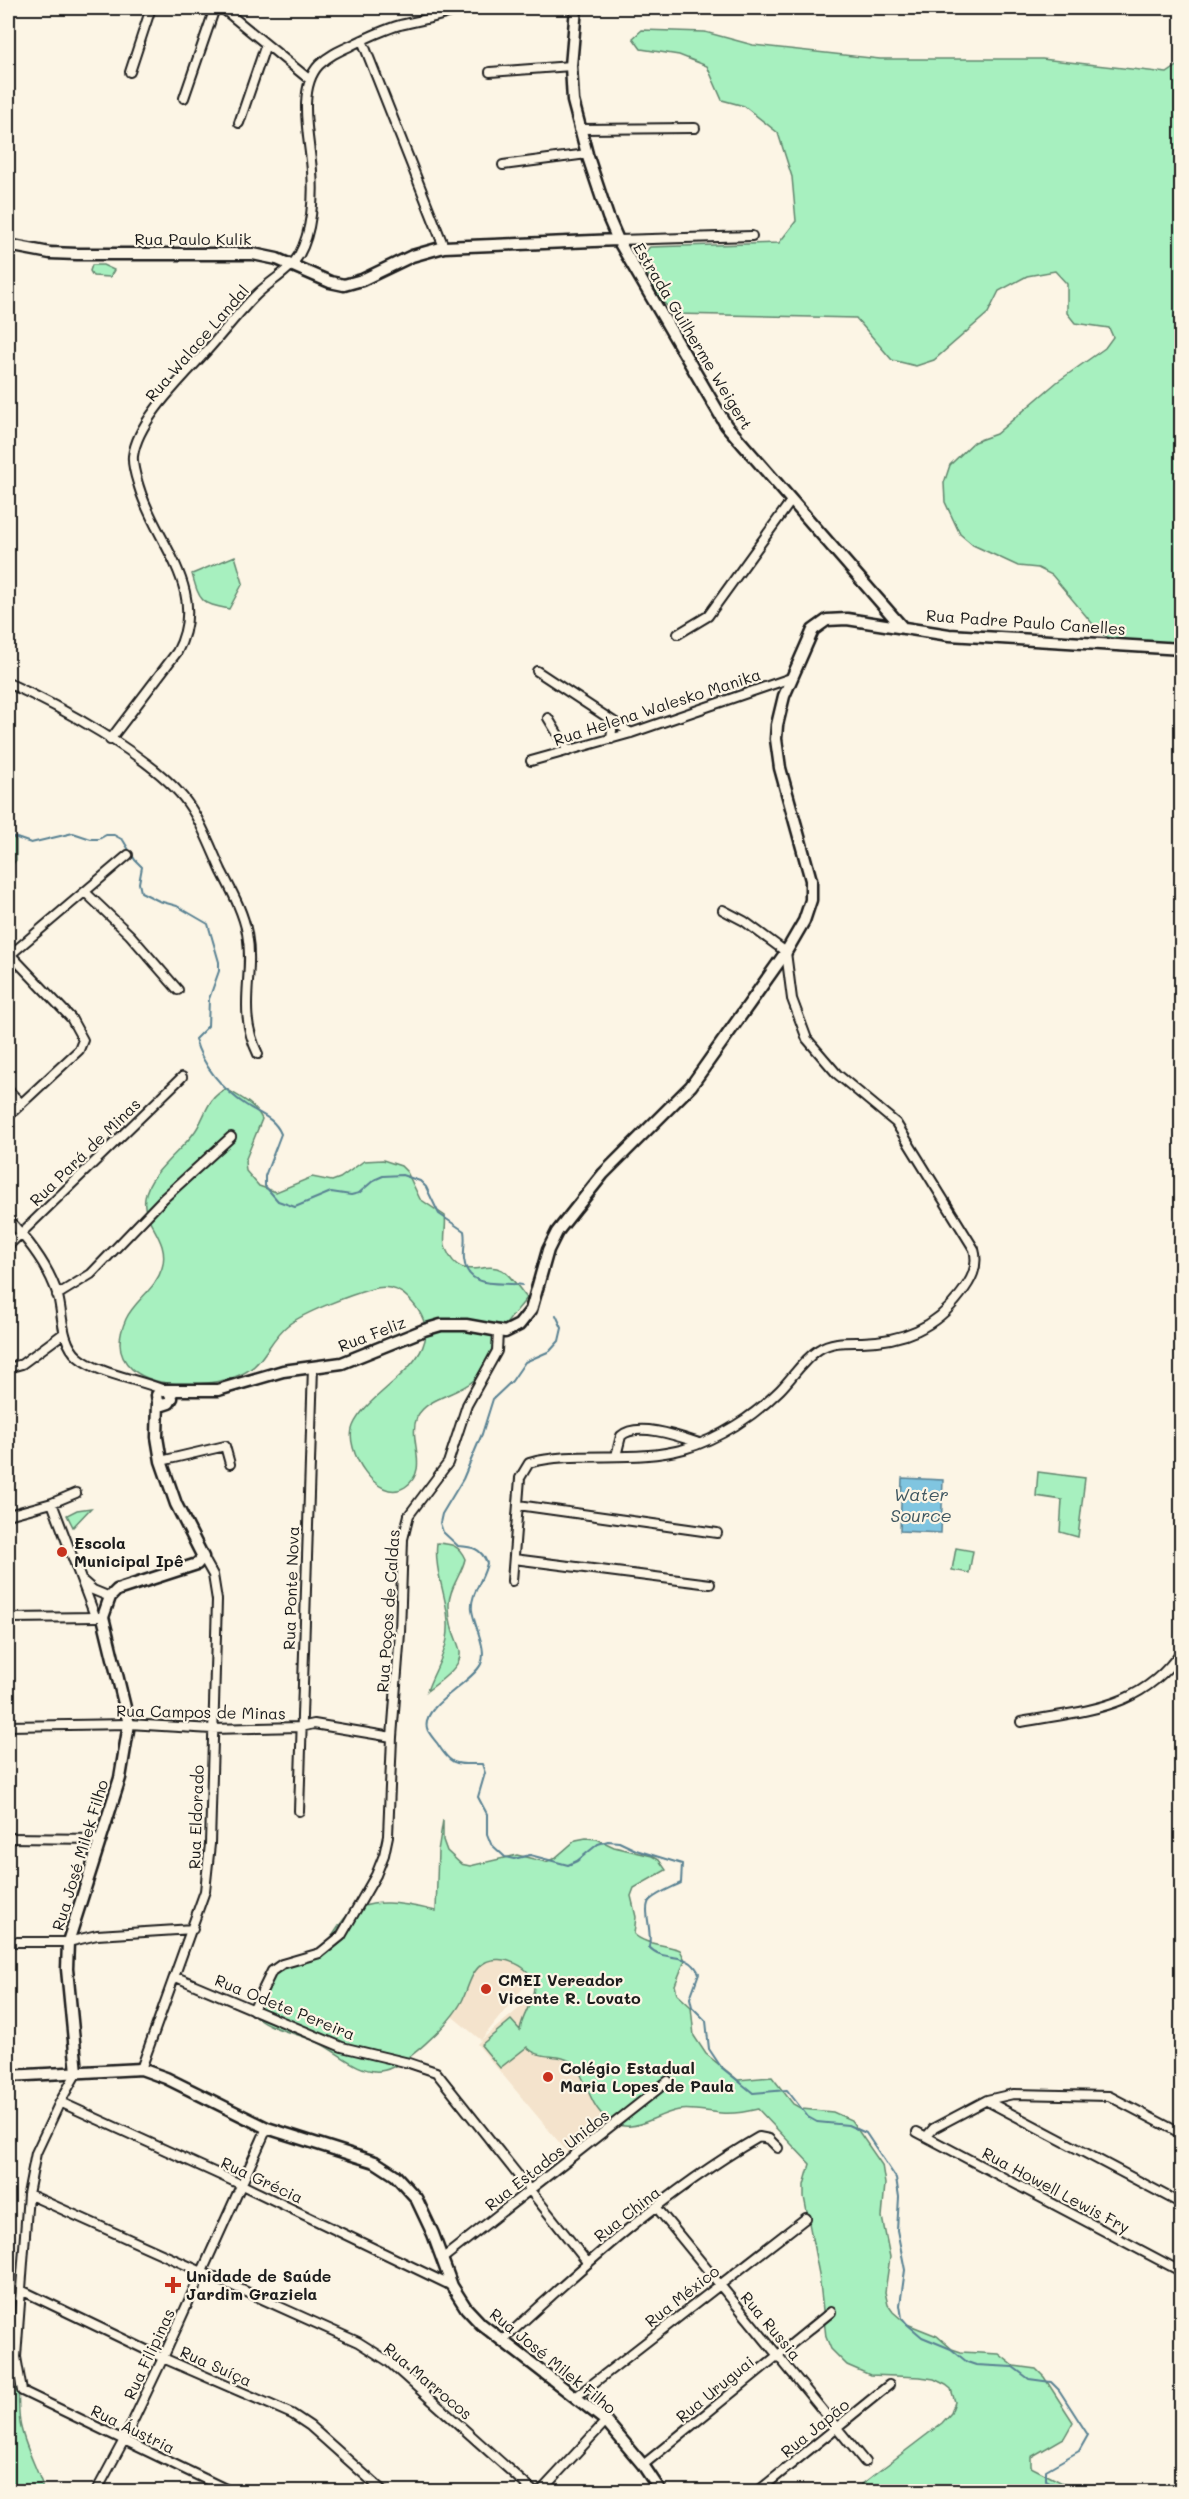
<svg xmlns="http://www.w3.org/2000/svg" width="1189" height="2499" font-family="Mali,sans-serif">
<rect width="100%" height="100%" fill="#fcf5e5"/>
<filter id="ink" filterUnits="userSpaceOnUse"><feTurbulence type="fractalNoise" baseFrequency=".0167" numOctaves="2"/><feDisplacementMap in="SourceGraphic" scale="12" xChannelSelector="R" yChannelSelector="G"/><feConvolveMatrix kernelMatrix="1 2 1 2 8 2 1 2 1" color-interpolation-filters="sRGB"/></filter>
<g filter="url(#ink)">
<path fill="#f4e3cc" d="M492,1938L535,1973L481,2040L528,2001L619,2110L568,2153L477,2044L481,2040L438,2005Z"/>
<path fill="#a7f0bf" stroke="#62866e" stroke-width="1.5" d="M642,30L705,32L753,45L880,59H1042L1167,73L1180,64L1181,46V644L1115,640L1101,634L1052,575L1038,568L1018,566L973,545L960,534L945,502L944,483L950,465L974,442L996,434L1057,382L1105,348L1113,337L1109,328L1075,323L1067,313V284L1055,271L1027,276L999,291L988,313L934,360L916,366L892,360L856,318L675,314L659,298L640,257L650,247L779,243L796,221L792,177L778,133L744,106L722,100L707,66L679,55L641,49L633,38Z
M92,265H103L114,270L110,277L93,276L90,271Z
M235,556L243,583L229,609C200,603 200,602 192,574Z
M8,834L16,840V860L8,870Z
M226,1089C240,1097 255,1104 262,1119L245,1161L246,1171L259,1186L276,1192L312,1177L332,1181L340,1178L364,1161L383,1160L401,1166L407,1172L420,1199L445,1216C447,1227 442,1240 446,1249C461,1284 482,1260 502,1270C511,1275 520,1290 527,1298C516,1312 504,1324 496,1340C489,1353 485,1369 474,1380C458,1395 427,1397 417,1417C407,1440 431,1469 405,1487C378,1505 343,1449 353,1426C369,1386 465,1354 408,1298C398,1288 386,1285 372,1289C350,1295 305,1312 288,1325C275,1335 269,1349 259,1361C244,1380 207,1385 184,1384C144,1384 105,1366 126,1319C135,1300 156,1289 162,1268C171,1239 141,1222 145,1198C148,1174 179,1153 193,1134C206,1118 205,1099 226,1089Z
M1038,1472L1085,1478L1078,1537L1060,1532L1062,1500L1036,1496Z
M91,1508L73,1527L67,1515L77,1510Z
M437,1543C452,1544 459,1545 465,1559C462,1574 449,1588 449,1604C448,1653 486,1649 427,1691C433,1673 444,1658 447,1639C453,1606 433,1576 437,1543Z
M956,1548L973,1551L969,1573L952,1570Z
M443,1820V1840L447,1851L461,1864L470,1866L517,1855L546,1862L555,1858L576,1840L586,1838L597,1839L614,1847L652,1856L659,1860L666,1870L634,1888L631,1896L636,1917L634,1934C645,1945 665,1944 680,1950L685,1960L675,1985L677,1994L691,2007L694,2036L706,2054L738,2080L772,2077L793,2104L802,2109L833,2112L851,2120L882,2165L885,2184L882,2217L890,2257L885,2292L888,2305L893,2312L907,2324L937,2336L952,2349L961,2352L999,2354L1014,2366L1036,2369L1044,2377L1073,2422L1064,2438L1031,2457V2467L1078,2491H853L942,2423L951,2413L955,2402L951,2389L946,2385L934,2379L920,2377L870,2375L847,2365L831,2349L826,2337L819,2274L804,2197V2185L810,2164L758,2109C746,2112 734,2114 721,2113C707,2112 693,2108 679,2110C653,2114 631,2139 606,2118C588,2104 586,2075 573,2063C559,2052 540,2061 527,2047L500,2068L481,2045L511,2020L520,2030C522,2015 533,2004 534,1987C534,1966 501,1953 484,1963C471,1970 468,1989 462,2001C451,2022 404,2069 380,2071C359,2073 340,2054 323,2045C301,2033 276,2032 256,2017C259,2006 266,1978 275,1971C288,1960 307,1958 321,1948C331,1941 336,1929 344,1919C366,1894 407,1904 436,1911L438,1851Z
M8,2286C28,2327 14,2379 20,2423C24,2445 35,2464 42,2484V2491H8Z"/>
<path fill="#80c5e0" stroke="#588192" stroke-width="1.5" d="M902,1478L943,1480L941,1533L900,1531Z"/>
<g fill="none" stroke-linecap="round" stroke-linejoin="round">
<path stroke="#588192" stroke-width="2" d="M8,835L31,843L73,833L91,839H99L106,835H114L123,840L135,860L142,867L139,883L141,892L159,901L177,906L208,924L219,962V971L209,999L208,1026L195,1039C202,1065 223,1090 246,1105C259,1114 274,1117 281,1134L265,1176V1186L278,1201L295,1207L331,1192L351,1195L359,1193L374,1180L383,1176L402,1175L420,1181L426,1187L439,1214L464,1231C466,1241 463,1250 464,1259C467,1291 502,1281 522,1285
M556,1315L562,1328L559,1341L550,1351L525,1362L512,1381L493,1399L482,1434L463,1479L442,1514L440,1523L443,1532L458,1546C473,1547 481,1548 487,1563C484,1579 470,1594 472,1610C474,1626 488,1649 481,1664C472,1683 421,1706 427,1728C428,1733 434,1739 437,1743C452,1767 455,1764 482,1764L485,1773L478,1797L487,1814V1834L491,1844L505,1857L514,1859L530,1855L568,1865L577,1861L598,1844L608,1841L619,1842L636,1850L682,1864L681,1883C671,1888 658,1893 650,1900C642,1908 653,1932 649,1947C665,1964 687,1949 699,1973L690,1998L692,2007L706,2021L709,2049L721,2067L753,2093L787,2090L808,2117L817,2122L848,2125L866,2133L896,2178L899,2197L897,2230L905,2270L900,2305L902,2318L908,2325L922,2337L951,2349L967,2362L976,2365L1013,2367L1029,2379L1051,2382L1059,2390L1088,2435L1079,2451L1046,2470V2480L1068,2492"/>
<defs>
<path id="street" d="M222,8L310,80
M362,40L444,247
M130,72L151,8
M490,72L571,66
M184,98L215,8
M239,123L266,44
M579,129L695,128
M503,165L587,154
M618,240L752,236
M678,634L708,616L791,501
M537,671L631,733
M8,683C59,706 147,754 183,797C200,818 210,846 221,870C231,890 243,911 247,933C255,977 236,1009 258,1054
M548,718L568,751
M611,739L613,721
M110,740L177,652C210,590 155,542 139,487C136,477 132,466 133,456C138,418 187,374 211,346C226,329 240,311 256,295C270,281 289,272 299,255C312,232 314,197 312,171C310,141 296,89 319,65C328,56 339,51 350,46C366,38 383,30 400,25C421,20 442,17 461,8
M531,761L631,733L791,678
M85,892L130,935L178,990
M8,952L71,1018L83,1040L79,1050L8,1116
M10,955L128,855
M8,1090L21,1103
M8,1219C29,1241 49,1266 58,1296C63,1315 61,1342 78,1357C98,1374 138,1379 164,1390
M8,1246L182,1077
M57,1295L91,1274L164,1198L231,1137
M8,1368L22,1364L64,1333
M616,1456L621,1436C637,1421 681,1437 699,1443
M161,1461L225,1446L230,1464
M52,1503L95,1616
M518,1505L717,1533
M8,1515L52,1503L76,1493
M514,1559L710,1584
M512,1581L520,1478L529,1463C576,1450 635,1463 684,1449C719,1439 754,1416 780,1390C793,1377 803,1360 818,1350C831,1341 847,1342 862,1342C903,1341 935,1328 960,1295C971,1281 979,1267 974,1249L896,1123L837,1074L807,1039L792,999L786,952L744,921L723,910
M84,1582L93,1590L110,1597
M8,1618L99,1617
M1021,1722C1085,1710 1142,1710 1182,1650
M8,1726L129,1724L212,1729L300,1727L314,1724L392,1737
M299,1811L313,1367
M8,1838L100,1839
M8,1942H68L97,1935L193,1929
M176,1977L342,2047L409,2063L436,2072L587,2262
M253,2010L272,1971L282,1964L320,1953L341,1936L376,1875L384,1855L388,1836L392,1737L400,1633L403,1539L409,1515L448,1463L467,1405L497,1351L498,1332
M141,2069L205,1891L210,1844L217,1600L213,1575L203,1557
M77,2072L60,2102L36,2153L28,2194L16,2357L22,2391L232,2492
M987,2101L1182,2204
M60,2102L240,2184L452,2286
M917,2132L1182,2272
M927,2136L934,2128L987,2100L1013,2094L1109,2096L1182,2134
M28,2194L358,2342L388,2361L534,2492
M657,2208L865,2462
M442,2259L668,2081
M21,2290L163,2358L292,2414L310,2426L384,2492
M503,2340C583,2266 665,2191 759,2137L769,2139L778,2148
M577,2396L806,2218
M643,2465L831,2312
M96,2492L124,2440L163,2358L267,2128
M540,2492L606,2421
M757,2492L889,2385"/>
<path id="secondary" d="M576,8L571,66L573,101L587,154L608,217L618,240L726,425L903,628
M8,245L50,253L77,254H253L277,259L330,282L344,285L362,280L412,256L444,247L618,240
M169,1392L172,1398L169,1403L163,1405L158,1402L157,1395L161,1390H218L283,1371L342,1363L424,1330L441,1325H466L505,1332L519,1325L531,1310L548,1250L557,1232L603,1174L691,1086L786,952L804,921L811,900V880L780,768L776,739L777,725L784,696L813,630L827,620L847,619L949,635L1182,649
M77,2072L67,1969L68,1942L120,1778L129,1724L103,1617L110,1597L117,1590L197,1564L203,1557L176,1504L161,1461L157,1437L158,1402
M8,2076L141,2069L166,2078L267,2128L375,2162L395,2175L416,2198L433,2234L452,2286L466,2308L481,2324L606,2421L643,2465L661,2492"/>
</defs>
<use href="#street" stroke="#1c1c1c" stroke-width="12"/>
<use href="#secondary" stroke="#1c1c1c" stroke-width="15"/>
<use href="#street" stroke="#fcf5e5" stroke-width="8"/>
<use href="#secondary" stroke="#fcf5e5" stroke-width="10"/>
</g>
</g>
<g fill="#c8321e" stroke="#fcf5e5" stroke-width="2">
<circle cx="62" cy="1552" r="6"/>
<circle cx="486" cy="1989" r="6"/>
<circle cx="548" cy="2077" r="6"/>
<path d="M170 2276h6v6h6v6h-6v6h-6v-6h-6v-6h6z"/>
</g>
<g text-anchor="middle" stroke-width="4.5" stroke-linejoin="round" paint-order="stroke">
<g font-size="16" fill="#1c1c1c" stroke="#fcf5e5">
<text x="193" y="245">Rua Paulo Kulik</text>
<text transform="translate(693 336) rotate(59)" y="6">Estrada Guilherme Weigert</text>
<text transform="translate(197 343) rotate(-49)" y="6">Rua Walace Landal</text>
<text transform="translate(1026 622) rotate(4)" y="6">Rua Padre Paulo Canelles</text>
<text transform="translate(657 707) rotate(-18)" y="6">Rua Helena Walesko Manika</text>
<text transform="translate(85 1152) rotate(-44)" y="6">Rua Pará de Minas</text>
<text transform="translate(372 1334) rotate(-21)" y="6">Rua Feliz</text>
<text transform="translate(291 1588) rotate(-88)" y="6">Rua Ponte Nova</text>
<text transform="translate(388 1611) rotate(-86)" y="6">Rua Poços de Caldas</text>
<text transform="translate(201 1712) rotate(1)" y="6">Rua Campos de Minas</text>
<text transform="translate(196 1817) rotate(-88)" y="6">Rua Eldorado</text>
<text transform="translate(80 1855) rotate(-73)" y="6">Rua José Milek Filho</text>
<text transform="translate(285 2007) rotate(22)" y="6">Rua Odete Pereira</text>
<text transform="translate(547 2160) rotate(-38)" y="6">Rua Estados Unidos</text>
<text transform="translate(262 2180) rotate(25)" y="6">Rua Grécia</text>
<text transform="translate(1056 2190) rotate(28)" y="6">Rua Howell Lewis Fry</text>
<text transform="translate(627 2214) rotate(-38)" y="6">Rua China</text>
<text transform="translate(682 2296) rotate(-38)" y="6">Rua México</text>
<text transform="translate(771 2326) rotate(50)" y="6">Rua Russia</text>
<text transform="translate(149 2354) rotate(-65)" y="6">Rua Filipinas</text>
<text transform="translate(553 2361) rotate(39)" y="6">Rua José Milek Filho</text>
<text transform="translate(216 2366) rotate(24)" y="6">Rua Suíça</text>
<text transform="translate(428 2381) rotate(40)" y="6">Rua Marrocos</text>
<text transform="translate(715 2389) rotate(-39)" y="6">Rua Uruguai</text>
<text transform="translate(815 2428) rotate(-39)" y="6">Rua Japão</text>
<text transform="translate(133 2429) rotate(26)" y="6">Rua Áustria</text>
</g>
<g font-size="16" font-weight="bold" fill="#1c1c1c" stroke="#fcf5e5" text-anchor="start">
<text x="74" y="1549">Escola<tspan x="74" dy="18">Municipal Ipê</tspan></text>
<text x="498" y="1986">CMEI Vereador<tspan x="498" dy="18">Vicente R. Lovato</tspan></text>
<text x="560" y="2074">Colégio Estadual<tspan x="560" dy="18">Maria Lopes de Paula</tspan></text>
<text x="186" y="2282">Unidade de Saúde<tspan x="186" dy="18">Jardim Graziela</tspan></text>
</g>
<g font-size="18" font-style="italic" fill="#3f5761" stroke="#fcf5e5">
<text x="921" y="1501">Water<tspan x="921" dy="21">Source</tspan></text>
</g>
</g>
<rect width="1189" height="2499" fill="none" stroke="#fcf5e5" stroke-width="30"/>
<rect x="15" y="15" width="1159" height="2469" fill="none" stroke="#1c1c1c" stroke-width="2" filter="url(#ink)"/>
</svg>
